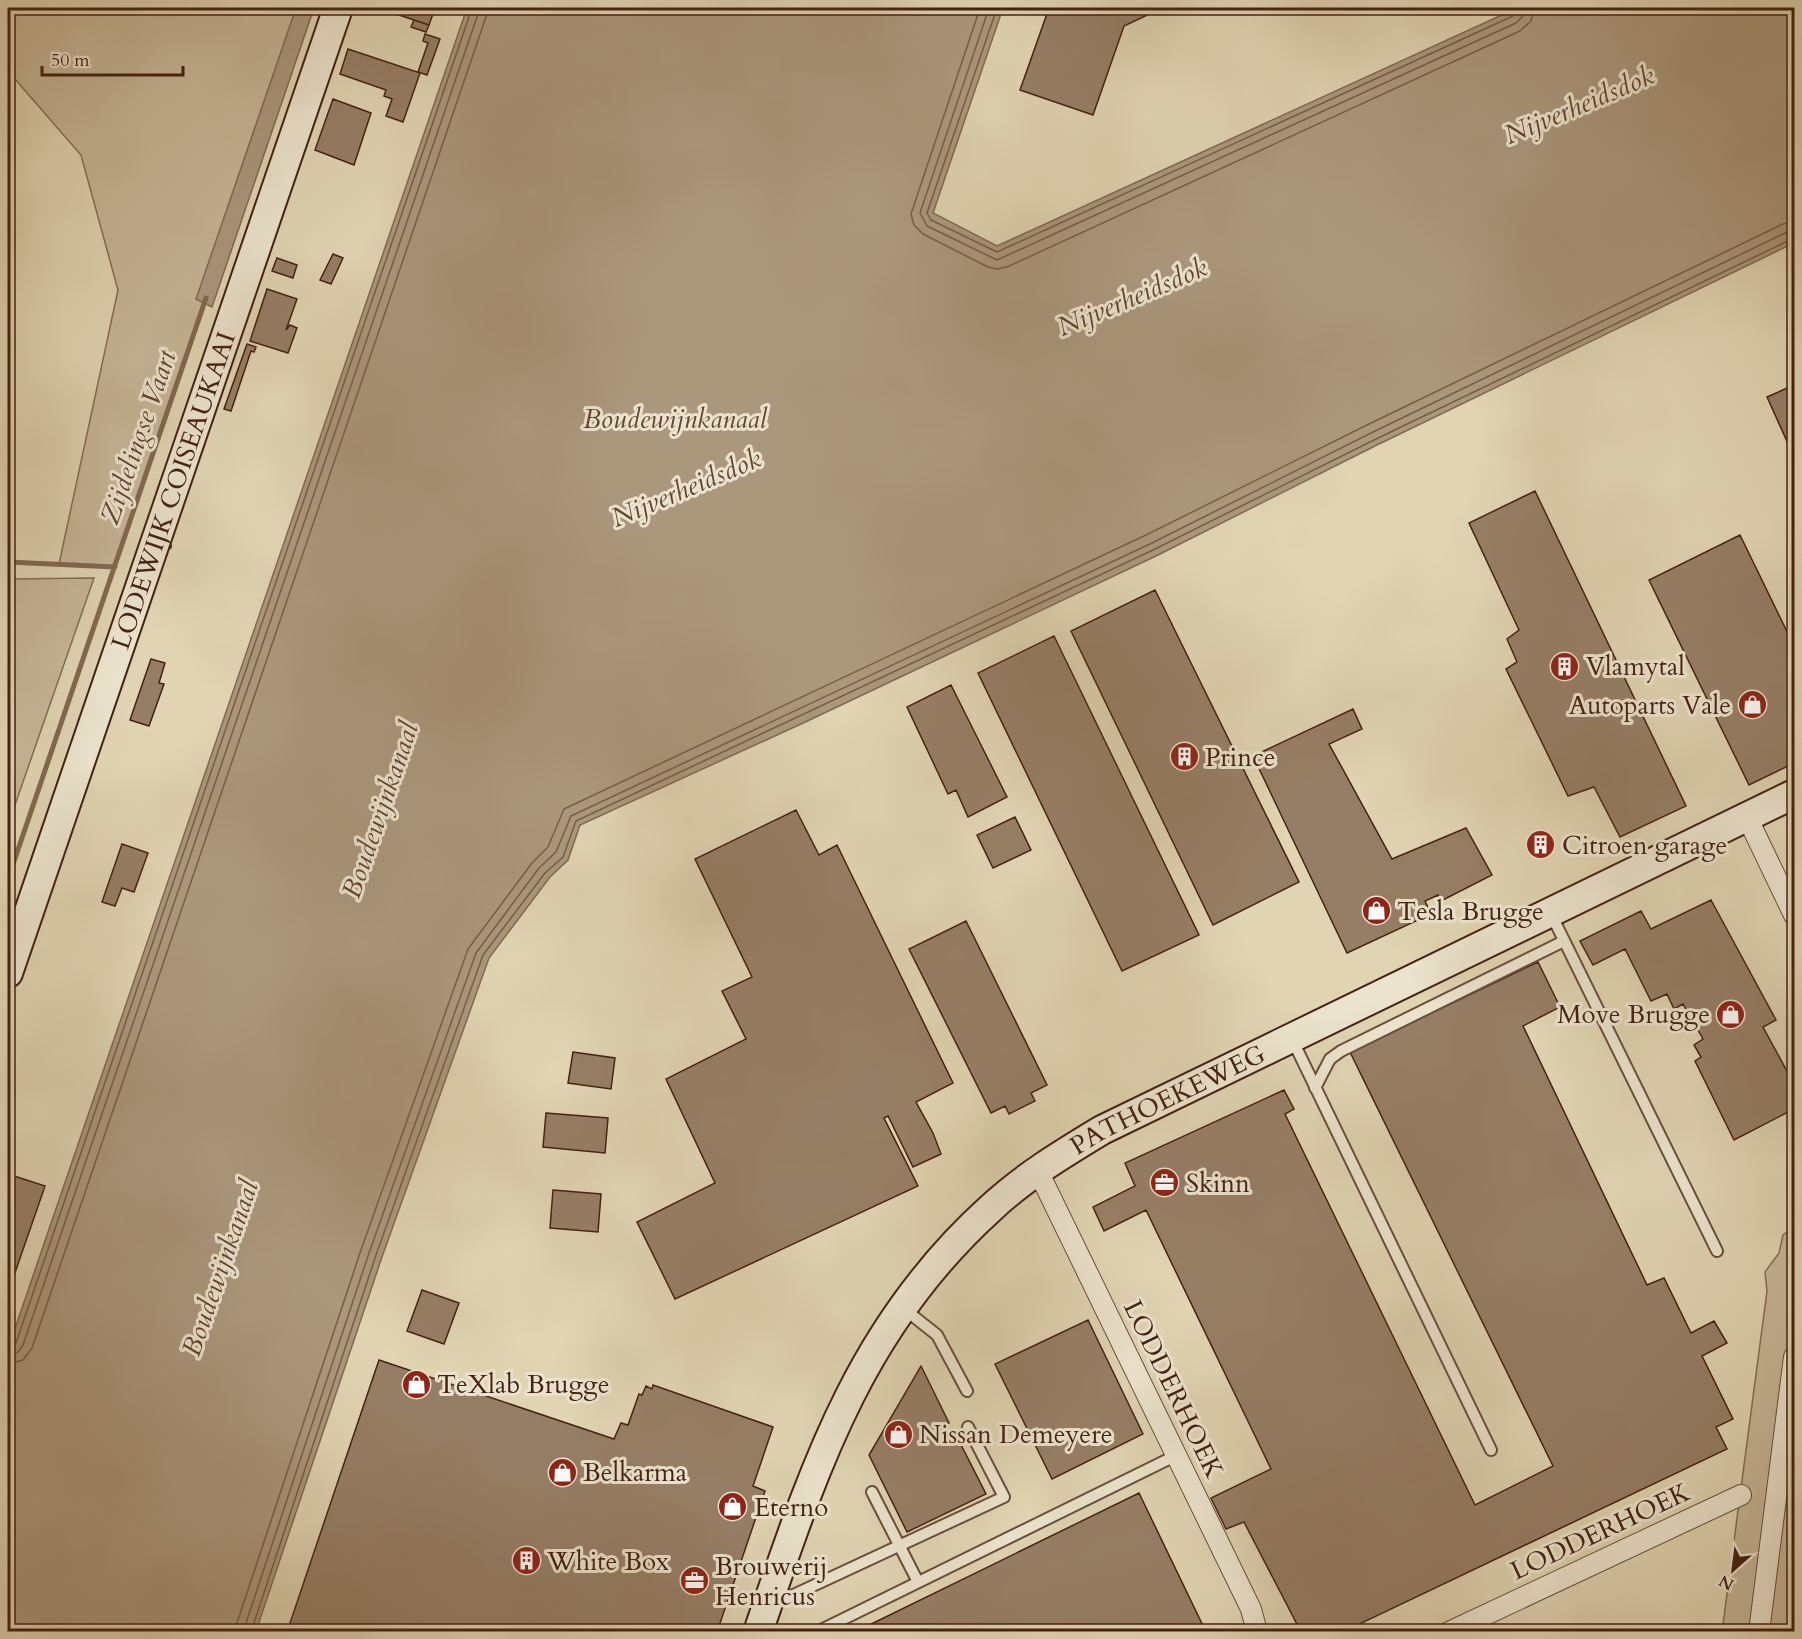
<svg xmlns="http://www.w3.org/2000/svg" width="1802" height="1639" font-family="Cardo,serif">
<rect width="100%" height="100%" fill="#e0d4b2"/>
<filter id="stains"><feTurbulence type="fractalNoise" baseFrequency=".00333" numOctaves="4"/><feColorMatrix values="0 0 0 0 .2 0 0 0 0 .09 0 0 0 0 .02 0 0 0 .5 -.17"/></filter>
<radialGradient id="worn" r=".72"><stop offset=".6" stop-color="#630" stop-opacity="0"/><stop offset="1" stop-color="#630" stop-opacity=".3"/></radialGradient>
<path fill="#c6b697" stroke="#866c55" stroke-width="1.5" d="M8,8H307L115,567L59,564L118,290L81,155L8,71Z
M94,578L8,825V579Z
M1794,1227V1631L1722,1632L1767,1291L1765,1272L1779,1253L1783,1235Z"/>
<path fill="#ab977c" stroke="#826852" stroke-width="1.5" d="M296,8H314L212,307L196,299Z
M467,8H1003L933,213L997,246L1517,8H1794V243L1377,445L1156,556L801,724L580,825L568,860L550,877L489,958L382,1257L256,1631H8V1349Z"/>
<g fill="none" stroke-linecap="round" stroke-linejoin="round">
<path stroke="#785c48" stroke-width="1.5" d="M980,8L911,214L914,225L923,234L988,267L997,269L1007,267L1520,31L1531,21L1534,8
M989,8L920,213L927,226L997,260L1516,23L1523,16L1525,8
M997,8L927,213L931,220L997,252L1513,16L1517,8
M8,1347L16,1343L472,8
M8,1355L18,1352L23,1345L480,8
M8,1364L23,1360L32,1348L489,8
M234,1632L361,1250L468,949L532,863L548,847L564,809L1146,535L1367,425L1783,224L1794,222
M243,1632L369,1253L476,953L539,868L556,852L571,816L1150,544L1371,433L1787,232L1794,231
M251,1632L376,1255L483,955L545,873L563,857L576,821L1153,550L1374,440L1794,238"/>
<path stroke="#826852" stroke-width="5" d="M8,562L115,567
M8,879L206,298"/>
</g>
<path fill="#967e66" stroke="#452113" stroke-width="1.5" d="M378,8H435L429,25Z
M1049,8H1162L1124,26L1093,115L1020,90Z
M414,20L429,25L426,32L411,27Z
M425,34L440,39L427,75L418,72L428,43L423,41Z
M348,49L420,73L403,122L386,116L392,99L384,96L386,90L340,74Z
M333,99L371,113L354,165L315,150Z
M333,254L343,258L331,284L320,280Z
M277,258L297,265L293,278L272,271Z
M267,289L297,299L286,330L290,325L297,328L288,353L250,341Z
M247,344L256,347L254,352L251,351L231,411L224,409Z
M1794,385V457L1767,397Z
M1535,491L1686,806L1620,837L1594,787L1568,796L1506,669L1517,662L1507,639L1519,630L1469,523Z
M1740,535L1794,646V763L1749,785L1649,580Z
M1155,590L1299,882L1213,925L1071,631Z
M1054,636L1199,935L1122,971L978,673Z
M151,659L165,663L159,683L164,684L149,726L130,720Z
M951,685L1007,797L968,817L956,790L948,794L907,707Z
M1353,709L1362,729L1329,744L1392,859L1466,828L1492,875L1441,901L1438,895L1425,901L1431,914L1347,953L1253,756Z
M796,810L819,855L837,845L953,1083L916,1102L933,1133L941,1154L913,1167L888,1116L884,1118L918,1186L675,1299L637,1222L715,1183L666,1079L746,1039L722,991L752,977L695,859Z
M1015,817L1031,850L993,868L977,835Z
M1542,838L1547,848L1541,851L1536,842Z
M122,844L148,853L134,892L122,888L115,906L102,902Z
M1711,900L1776,1020L1763,1027L1794,1084V1109L1734,1140L1695,1061L1701,1057L1694,1045L1703,1039L1683,1004L1674,1009L1667,994L1651,1001L1625,949L1593,965L1580,941L1641,911L1651,929Z
M966,921L1047,1085L1031,1093L1035,1101L1009,1114L1005,1106L991,1113L909,949Z
M1538,962L1560,1007L1523,1026L1647,1285L1664,1278L1691,1333L1714,1321L1727,1343L1702,1356L1733,1419L1716,1427L1727,1449L1353,1627L1355,1632H1301L1244,1522L1226,1529L1211,1498L1271,1469L1146,1210L1104,1231L1093,1207L1135,1186L1125,1163L1284,1090L1294,1109L1285,1114L1475,1505L1553,1466L1350,1052Z
M573,1052L615,1058L611,1089L568,1083Z
M546,1113L608,1118L605,1153L543,1147Z
M8,1174L45,1186L8,1293Z
M553,1190L601,1194L598,1232L550,1228Z
M422,1290L459,1303L444,1344L407,1331Z
M1088,1320L1143,1434L1052,1479L995,1364Z
M379,1360L614,1439L621,1423L628,1425L639,1394L642,1395L646,1386L652,1389L653,1385L773,1427L753,1486L765,1491L717,1632H287Z
M921,1366L949,1423L944,1424L953,1441L958,1439L986,1494L907,1532L869,1455Z
M1139,1493L1206,1632H855Z"/>
<g fill="none" stroke-linecap="round" stroke-linejoin="round">
<defs>
<path id="lane" d="M1551,914L1717,1251
M1292,1039L1491,1450
M1315,1088L1330,1059L1341,1051L1564,941
M903,1308L937,1335L967,1391
M872,1492L918,1582
M772,1595L789,1597L1004,1497L968,1427
M817,1632L1177,1455"/>
<path id="street" d="M1747,817L1794,915
M1038,1171L1251,1609L1257,1632
M1449,1632L1741,1495
M1759,1632L1794,1357"/>
<g id="secondary">
<path id="s1" d="M8,973L338,8"/>
<path id="s2" d="M758,1632C814,1469 859,1327 991,1208C1024,1177 1064,1153 1102,1130L1794,794"/>
</g>
</defs>
<use href="#lane" stroke="#6c4e3b" stroke-width="14"/>
<use href="#street" stroke="#6c4e3b" stroke-width="22"/>
<use href="#secondary" stroke="#452113" stroke-width="32"/>
<use href="#lane" stroke="#ebe3cd" stroke-width="10"/>
<use href="#street" stroke="#ebe3cd" stroke-width="20"/>
<use href="#secondary" stroke="#ebe3cd" stroke-width="28"/>
</g>
<defs>
<symbol id="building-disc" viewBox="-11 -11 22 22"><circle r="9.5" fill="#8f2418" stroke="#ebe3cd"/><path d="M-4-6H4V6H1V3H-1V6H-4ZM-2.5-4.3h1.7v1.8h-1.7ZM.8-4.3h1.7v1.8H.8ZM-2.5-1h1.7V.8h-1.7ZM.8-1h1.7V.8H.8Z" fill="#fff"/></symbol>
<symbol id="shop-disc" viewBox="-11 -11 22 22"><circle r="9.5" fill="#8f2418" stroke="#ebe3cd"/><path d="M-5-2.5h2.3a2.7 3.5 0 0 1 5.4 0H5L5.5 6h-11ZM-1.5-2.5h3a1.5 2.3 0 0 0-3 0Z" fill="#fff"/></symbol>
<symbol id="office-disc" viewBox="-11 -11 22 22"><circle r="9.5" fill="#8f2418" stroke="#ebe3cd"/><path d="M-6-3h4V-5.5h4V-3h4V5H-6ZM-1-4.5V-3h2v-1.5ZM-6 0V1H6V0Z" fill="#fff"/></symbol>
</defs>
<g fill-rule="evenodd">
<use href="#building-disc" x="1548" y="650" width="33" height="33"/>
<use href="#shop-disc" x="1736" y="688" width="33" height="33"/>
<use href="#building-disc" x="1168" y="740" width="33" height="33"/>
<use href="#building-disc" x="1524" y="828" width="33" height="33"/>
<use href="#shop-disc" x="1360" y="894" width="33" height="33"/>
<use href="#shop-disc" x="1714" y="998" width="33" height="33"/>
<use href="#office-disc" x="1148" y="1166" width="33" height="33"/>
<use href="#shop-disc" x="400" y="1368" width="33" height="33"/>
<use href="#shop-disc" x="882" y="1418" width="33" height="33"/>
<use href="#shop-disc" x="546" y="1456" width="33" height="33"/>
<use href="#shop-disc" x="716" y="1490" width="33" height="33"/>
<use href="#building-disc" x="510" y="1544" width="33" height="33"/>
<use href="#office-disc" x="678" y="1564" width="33" height="33"/>
</g>
<g text-anchor="middle" stroke-width="6" stroke-linejoin="round" paint-order="stroke">
<g font-size="26" fill="#452113" stroke="#ebe3cd">
<text dy="9" stroke="none"><textPath href="#s1" startOffset="510">LODEWIJK COISEAUKAAI</textPath></text>
<text dy="9" stroke="none"><textPath href="#s2" startOffset="698">PATHOEKEWEG</textPath></text>
<text transform="translate(1174 1389) rotate(64)" y="9">LODDERHOEK</text>
<text transform="translate(1600 1531) rotate(-25)" y="9">LODDERHOEK</text>
</g>
<g font-size="26" fill="#452113" stroke="#ebe3cd" text-anchor="start">
<text x="1586" y="675">Vlamytal</text>
<text x="1731" y="714" text-anchor="end">Autoparts Vale</text>
<text x="1205" y="766">Prince</text>
<text x="1562" y="854">Citroen garage</text>
<text x="1397" y="920">Tesla Brugge</text>
<text x="1710" y="1023" text-anchor="end">Move Brugge</text>
<text x="1186" y="1192">Skinn</text>
<text x="437" y="1393">TeXlab Brugge</text>
<text x="919" y="1443">Nissan Demeyere</text>
<text x="583" y="1481">Belkarma</text>
<text x="754" y="1516">Eterno</text>
<text x="547" y="1570">White Box</text>
<text x="715" y="1575">Brouwerij<tspan x="715" dy="30">Henricus</tspan></text>
</g>
<g font-size="27" font-style="italic" fill="#644432" stroke="#ebe3cd">
<text transform="translate(1579 105) rotate(-23)" y="9">Nijverheidsdok</text>
<text transform="translate(1132 297) rotate(-23)" y="9">Nijverheidsdok</text>
<text x="675" y="428">Boudewijnkanaal</text>
<text transform="translate(138 437) rotate(-71)" y="9">Zijdelingse Vaart</text>
<text transform="translate(686 488) rotate(-23)" y="9">Nijverheidsdok</text>
<text transform="translate(380 810) rotate(-71)" y="9">Boudewijnkanaal</text>
<text transform="translate(220 1268) rotate(-71)" y="9">Boudewijnkanaal</text>
</g>
</g>
<rect width="1802" height="1639" fill="none" stroke="#e0d4b2" stroke-width="30"/>
<rect x="9" y="9" width="1784" height="1621" fill="none" stroke="#452113" stroke-width="3"/>
<rect x="15" y="15" width="1772" height="1609" fill="none" stroke="#452113" stroke-width="1.5"/>
<g transform="translate(1733 1570) rotate(208)" stroke="#ebe3cd" stroke-width="4.5" paint-order="stroke">
<path d="M0-4.5L10 22L0 15L-10 22Z" fill="#452113"/>
<text y="-9" font-size="16" font-weight="bold" text-anchor="middle" fill="#452113">N</text>
</g>
<path d="M42 66v9h141v-9" fill="none" stroke="#452113" stroke-width="3"/>
<text x="51" y="66" font-size="18" fill="#452113" stroke="#ebe3cd" stroke-width="4.5" paint-order="stroke">50 m</text>
<rect width="100%" height="100%" filter="url(#stains)"/>
<rect width="100%" height="100%" fill="url(#worn)"/>
</svg>
